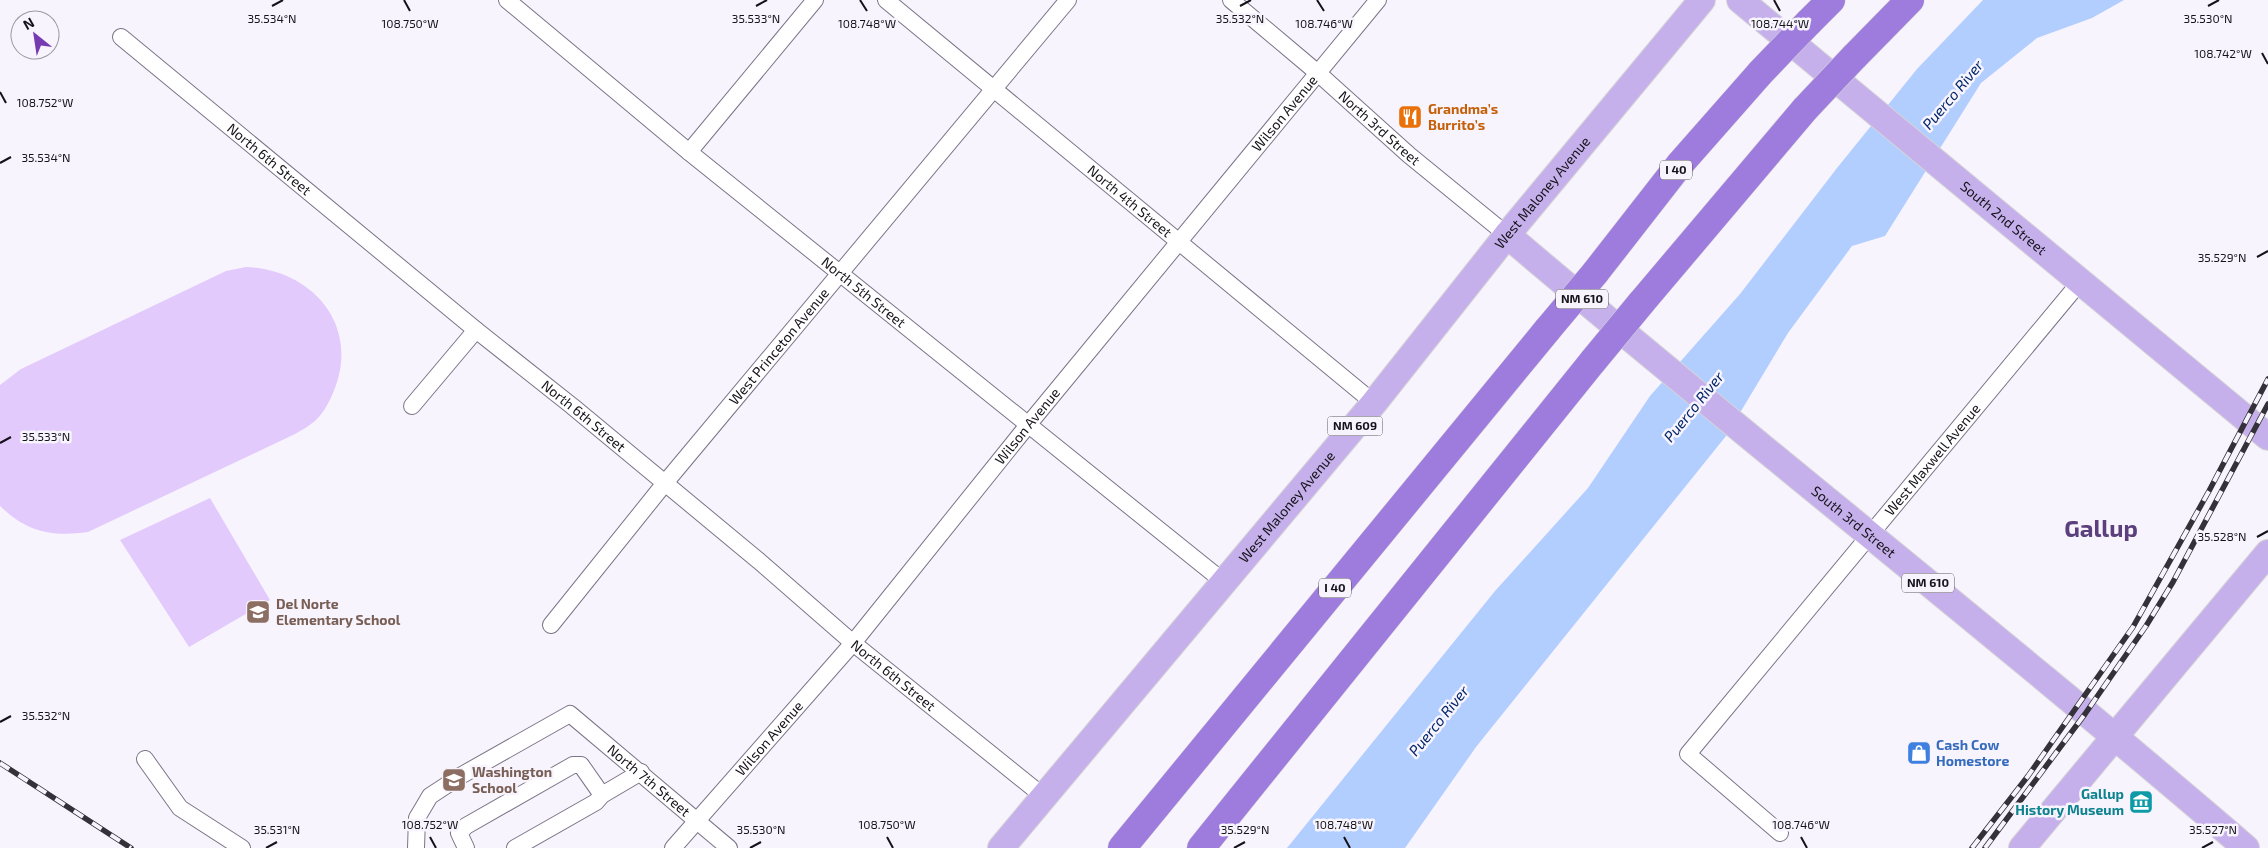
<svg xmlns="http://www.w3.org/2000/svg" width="2268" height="848" font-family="'Exo 2',sans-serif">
<rect width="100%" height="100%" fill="#f8f4fd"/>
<path fill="#e2cafc" d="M246,267C307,269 357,319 337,382C333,395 325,412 315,421C309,426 302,430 295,434L88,532C51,537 27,532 0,506V385L21,369L226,271Z
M210,498L270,600L189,647L120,540Z"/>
<path fill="#b2ceff" d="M1983,0H2124L2092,18L2037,38L1981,83L1885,236L1852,246L1788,333L1726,436L1476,747L1405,848H1287L1495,591L1588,488L1650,396L1740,294L1837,168L1917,69Z"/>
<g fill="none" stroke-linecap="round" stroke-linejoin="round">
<defs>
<g id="minor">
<path id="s1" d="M507,0L689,152L1224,582"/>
<path id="s2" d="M886,0L1374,403"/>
<path id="s3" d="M1231,0L1319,74L1409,155L1507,235"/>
<path id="s4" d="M121,37L476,330L572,406L759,561L853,643L1043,796"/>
<path d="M689,152L815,0"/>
<path d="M412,406L476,330"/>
<path id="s5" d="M551,625L665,483L1068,0"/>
<path d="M145,759L180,808L242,848"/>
<path id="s6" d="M1780,833L1688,754L2080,282"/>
<path id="s7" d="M416,848L417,818L430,796L462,775L570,714L729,848"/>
<path d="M466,848L459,833L466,826L573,765H581L602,795"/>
<path d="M515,848L596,802L602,795L641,772"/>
<path id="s8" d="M673,848L853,643L1028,425L1378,0"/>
</g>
<g id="primary">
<path id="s9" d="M1740,0L2268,437"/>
<path id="s10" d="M1507,235C1751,442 2003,639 2246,848"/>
<path id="s11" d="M1001,848L1374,403L1507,235L1702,0"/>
<path d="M2022,848L2268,553"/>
</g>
<path id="motorway" d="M1808,23L1831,0
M1854,57L1910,0
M1595,273L1680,164L1761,72
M1641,303L1805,109
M1122,848L1548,329
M1201,848L1593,361"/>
</defs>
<use href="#minor" stroke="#7d7488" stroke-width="18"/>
<use href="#primary" stroke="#d5d4d6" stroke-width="28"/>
<use href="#motorway" stroke="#d5d4d6" stroke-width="29"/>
<use href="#minor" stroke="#fff" stroke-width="16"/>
<use href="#primary" stroke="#c5b0eb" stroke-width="26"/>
<use href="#motorway" stroke="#9e7cdd" stroke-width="28"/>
<defs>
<path id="rail" d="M0,763L131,848
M1972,848L2028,776L2133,627L2209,491L2268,379
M1985,848L2085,714L2146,626L2173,582L2268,404"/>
</defs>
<use href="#rail" stroke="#343138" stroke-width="5.5"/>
<use href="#rail" stroke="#f8f4fd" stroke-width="4" stroke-dasharray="11" stroke-linecap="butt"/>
<defs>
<path id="motorway-bridge" d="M1761,72L1808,23
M1805,109L1854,57
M1548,329L1595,273
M1593,361L1641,303"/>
</defs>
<use href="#motorway-bridge" stroke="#d5d4d6" stroke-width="29" stroke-linecap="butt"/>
<use href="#motorway-bridge" stroke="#9e7cdd" stroke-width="28"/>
</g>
<path fill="none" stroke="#151219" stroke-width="2" d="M404,0L410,11M860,0L867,11M1317,0L1324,11M1774,0L1780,11M272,6L283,0M756,6L767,0M1240,6L1251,0M2208,6L2219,0M2262,53L2268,64M0,92L6,103M0,163L11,157M2257,257L2268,251M0,443L11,437M2257,537L2268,531M0,722L11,716M430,837L436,848M887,837L893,848M1344,837L1350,848M1801,837L1807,848M266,848L277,842M750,848L761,842M1234,848L1245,842M2202,848L2213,842"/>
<defs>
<symbol id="restaurant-square" viewBox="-11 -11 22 22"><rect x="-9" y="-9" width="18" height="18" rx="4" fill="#e8710a" stroke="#f8f4fd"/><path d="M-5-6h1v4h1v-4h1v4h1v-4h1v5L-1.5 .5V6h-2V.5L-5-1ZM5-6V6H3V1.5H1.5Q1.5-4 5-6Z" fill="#fff"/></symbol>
<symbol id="school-square" viewBox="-11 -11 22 22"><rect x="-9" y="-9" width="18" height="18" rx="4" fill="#8d6e63" stroke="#f8f4fd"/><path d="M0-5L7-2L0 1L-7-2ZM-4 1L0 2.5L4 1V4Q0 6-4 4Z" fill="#fff"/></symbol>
<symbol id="shop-square" viewBox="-11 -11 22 22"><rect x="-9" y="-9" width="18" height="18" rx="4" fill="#3f7fe0" stroke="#f8f4fd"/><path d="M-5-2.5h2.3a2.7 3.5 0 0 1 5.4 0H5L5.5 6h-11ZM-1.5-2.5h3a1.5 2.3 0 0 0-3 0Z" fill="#fff"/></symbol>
<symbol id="museum-square" viewBox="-11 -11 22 22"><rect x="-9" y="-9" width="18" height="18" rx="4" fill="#0f9aa8" stroke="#f8f4fd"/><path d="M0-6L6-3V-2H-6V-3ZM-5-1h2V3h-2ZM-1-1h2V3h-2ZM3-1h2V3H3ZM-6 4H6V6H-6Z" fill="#fff"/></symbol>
</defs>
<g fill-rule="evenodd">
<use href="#restaurant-square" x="1396" y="103" width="28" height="28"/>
<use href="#school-square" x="244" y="598" width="28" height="28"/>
<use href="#shop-square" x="1905" y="739" width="28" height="28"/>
<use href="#school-square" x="440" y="766" width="28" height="28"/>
<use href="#museum-square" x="2127" y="788" width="28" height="28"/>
</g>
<g text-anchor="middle" stroke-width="5" stroke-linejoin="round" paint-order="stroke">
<g fill="#f8f4fd" stroke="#59565d" stroke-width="1">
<rect x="1660" y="160.5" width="32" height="19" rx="4"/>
<rect x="1556" y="289.5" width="52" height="19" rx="4"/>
<rect x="1327.5" y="416.5" width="55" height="19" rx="4"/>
<rect x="1902" y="573.5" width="52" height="19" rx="4"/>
<rect x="1319" y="578.5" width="32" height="19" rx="4"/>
</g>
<g font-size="12" font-weight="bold" fill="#151219">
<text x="1676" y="174">I 40</text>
<text x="1582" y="303">NM 610</text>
<text x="1355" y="430">NM 609</text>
<text x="1928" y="587">NM 610</text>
<text x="1335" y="592">I 40</text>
</g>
<g font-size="14" font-weight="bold" fill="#c56008" stroke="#f8f4fd" text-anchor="start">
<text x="1428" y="114">Grandma’s<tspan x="1428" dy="16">Burrito’s</tspan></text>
</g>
<g font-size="14" fill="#151219" stroke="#f8f4fd">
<text dy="5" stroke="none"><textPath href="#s8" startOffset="956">Wilson Avenue</textPath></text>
<text dy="5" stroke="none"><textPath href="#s3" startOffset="196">North 3rd Street</textPath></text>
<text dy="5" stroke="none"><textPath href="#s4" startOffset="192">North 6th Street</textPath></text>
<text dy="5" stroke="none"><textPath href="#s11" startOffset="850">West Maloney Avenue</textPath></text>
<text dy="5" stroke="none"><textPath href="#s2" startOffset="316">North 4th Street</textPath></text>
<text dy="5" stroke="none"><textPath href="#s9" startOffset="342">South 2nd Street</textPath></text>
<text dy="5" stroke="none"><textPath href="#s1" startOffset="461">North 5th Street</textPath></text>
<text dy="5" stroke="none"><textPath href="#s5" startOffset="360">West Princeton Avenue</textPath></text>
<text dy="5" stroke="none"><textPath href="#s4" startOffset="598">North 6th Street</textPath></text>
<text dy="5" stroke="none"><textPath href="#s8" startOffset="551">Wilson Avenue</textPath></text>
<text dy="5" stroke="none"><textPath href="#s6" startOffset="504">West Maxwell Avenue</textPath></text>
<text dy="5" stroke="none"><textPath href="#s11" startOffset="445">West Maloney Avenue</textPath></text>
<text dy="5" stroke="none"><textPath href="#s10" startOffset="450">South 3rd Street</textPath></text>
<text dy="5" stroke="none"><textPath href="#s4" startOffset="1002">North 6th Street</textPath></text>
<text dy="5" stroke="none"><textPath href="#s8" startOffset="146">Wilson Avenue</textPath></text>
<text dy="5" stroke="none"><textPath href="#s7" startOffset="321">North 7th Street</textPath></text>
</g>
<g font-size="14" font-weight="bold" fill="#785e54" stroke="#f8f4fd" text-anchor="start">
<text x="276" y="609">Del Norte<tspan x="276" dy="16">Elementary School</tspan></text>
<text x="472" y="777">Washington<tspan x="472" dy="16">School</tspan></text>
</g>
<g font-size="14" font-weight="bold" fill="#366cbe" stroke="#f8f4fd" text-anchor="start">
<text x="1936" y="750">Cash Cow<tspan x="1936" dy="16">Homestore</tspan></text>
</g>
<g font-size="14" font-weight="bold" fill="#0d838f" stroke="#f8f4fd" text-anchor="end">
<text x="2124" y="799">Gallup<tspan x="2124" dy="16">History Museum</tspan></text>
</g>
<g font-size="15" font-style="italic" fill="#012669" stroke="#f8f4fd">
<text transform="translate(1953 95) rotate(-50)" y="5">Puerco River</text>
<text transform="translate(1694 407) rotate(-51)" y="5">Puerco River</text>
<text transform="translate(1439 721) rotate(-51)" y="5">Puerco River</text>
</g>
<g font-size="24" font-weight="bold" fill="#5b407d" stroke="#f8f4fd">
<text x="2101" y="537">Gallup</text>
</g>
</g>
<g font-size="12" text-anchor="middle" fill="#151219" stroke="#f8f4fd" stroke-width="5" stroke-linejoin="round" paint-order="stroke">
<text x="272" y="23">35.534°N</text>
<text x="756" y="23">35.533°N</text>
<text x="1240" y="23">35.532°N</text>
<text x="2208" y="23">35.530°N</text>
<text x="410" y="28">108.750°W</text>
<text x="867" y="28">108.748°W</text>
<text x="1324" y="28">108.746°W</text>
<text x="1780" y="28">108.744°W</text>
<text x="2223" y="58">108.742°W</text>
<text x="45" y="107">108.752°W</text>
<text x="46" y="162">35.534°N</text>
<text x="2222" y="262">35.529°N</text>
<text x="46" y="441">35.533°N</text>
<text x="2222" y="541">35.528°N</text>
<text x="46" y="720">35.532°N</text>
<text x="430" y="829">108.752°W</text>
<text x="887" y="829">108.750°W</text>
<text x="1344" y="829">108.748°W</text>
<text x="1801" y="829">108.746°W</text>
<text x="277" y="834">35.531°N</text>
<text x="761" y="834">35.530°N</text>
<text x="1245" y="834">35.529°N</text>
<text x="2213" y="834">35.527°N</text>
</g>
<g transform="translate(35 35) rotate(330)"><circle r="24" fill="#f8f4fd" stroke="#9d9aa2"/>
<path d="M0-4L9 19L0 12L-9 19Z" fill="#763bb1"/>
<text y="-8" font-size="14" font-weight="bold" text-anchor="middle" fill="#151219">N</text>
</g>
</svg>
